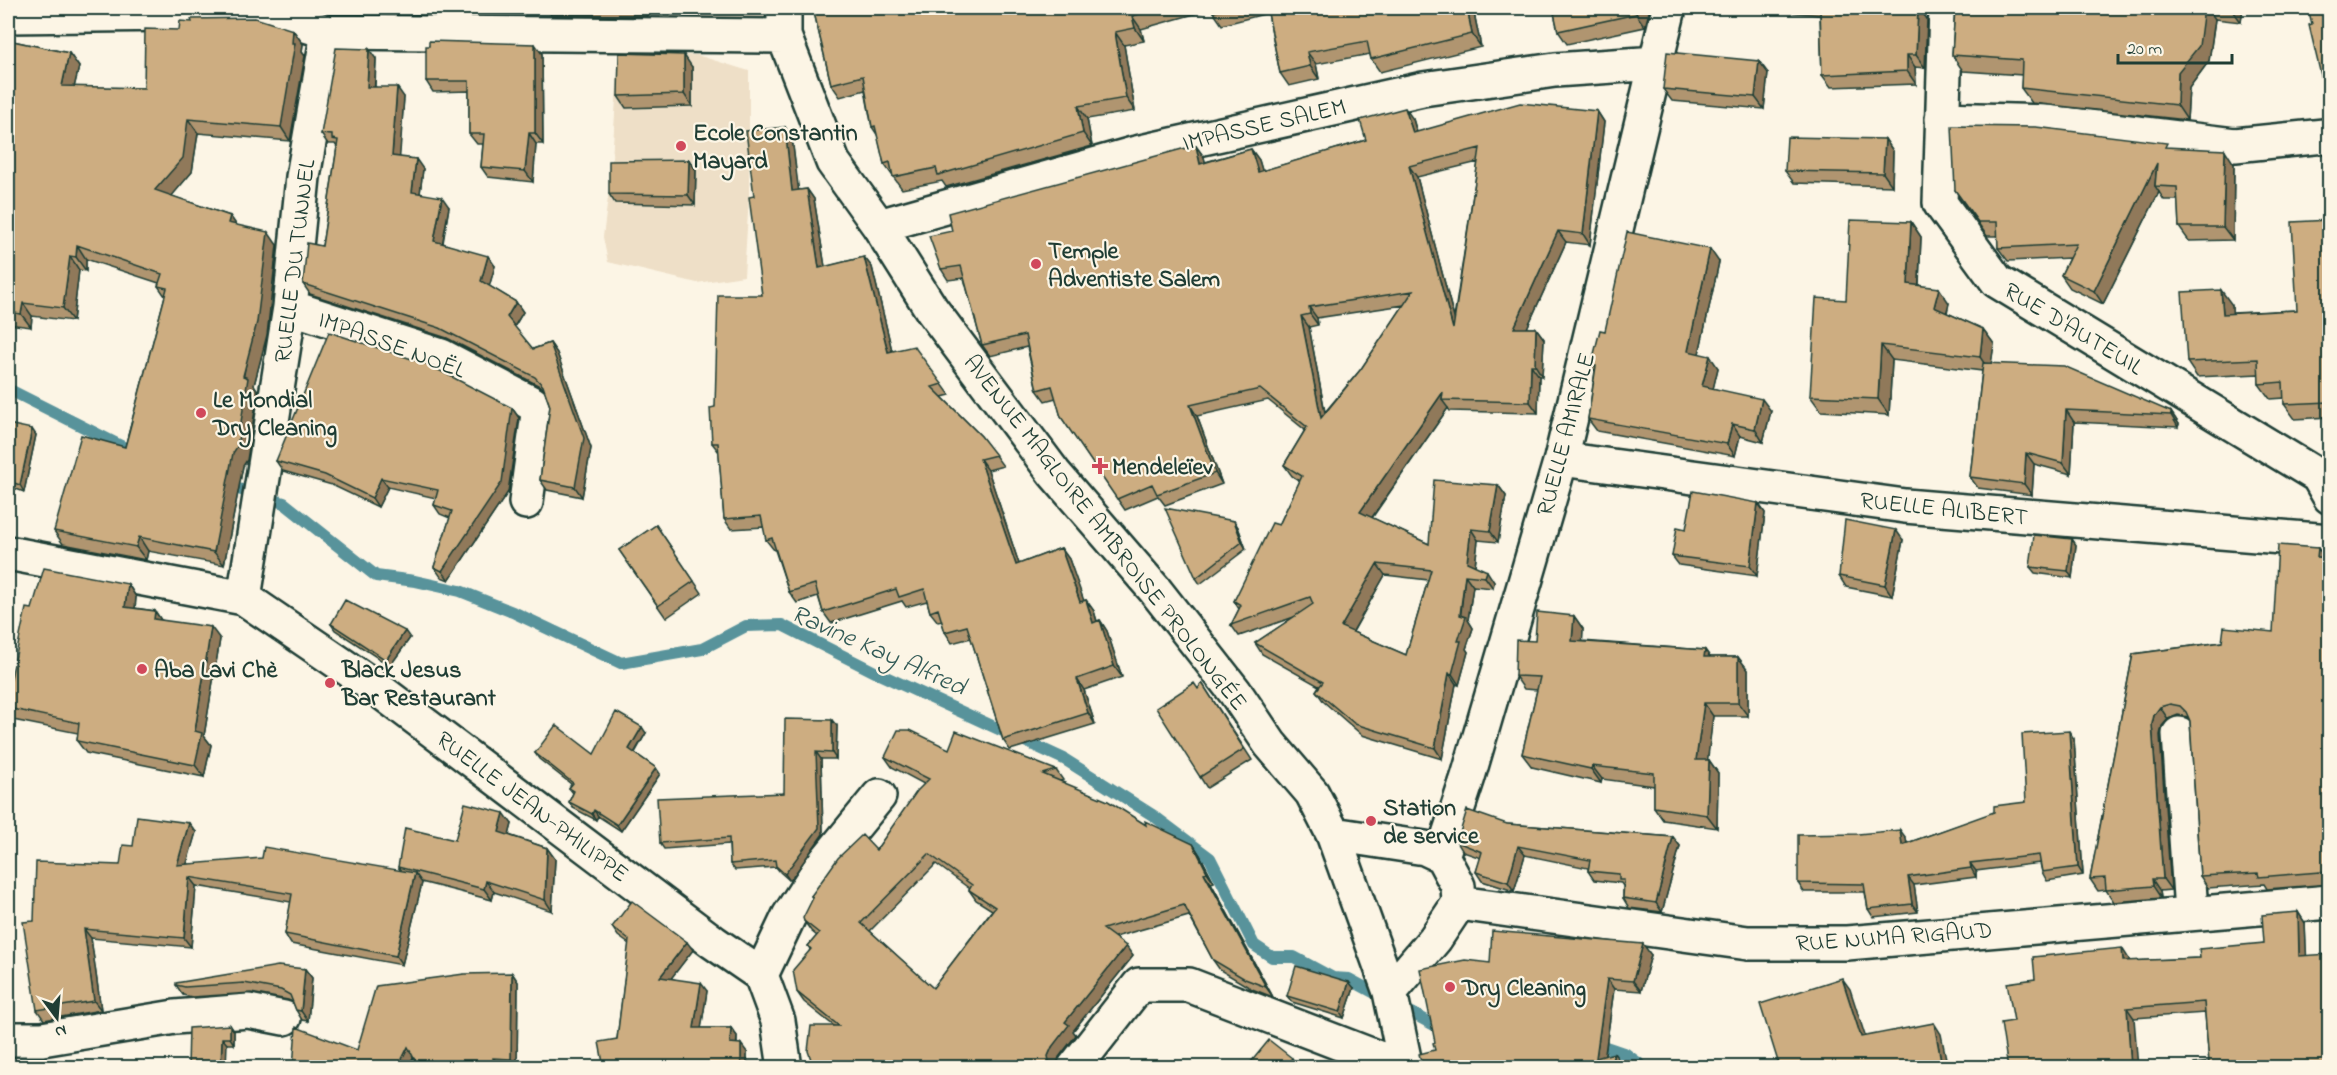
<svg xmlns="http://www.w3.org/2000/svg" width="2337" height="1075" font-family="'Indie Flower',sans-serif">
<rect width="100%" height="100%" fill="#fcf5e5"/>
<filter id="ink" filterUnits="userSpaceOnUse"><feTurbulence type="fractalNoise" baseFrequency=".0167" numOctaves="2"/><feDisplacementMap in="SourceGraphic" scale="12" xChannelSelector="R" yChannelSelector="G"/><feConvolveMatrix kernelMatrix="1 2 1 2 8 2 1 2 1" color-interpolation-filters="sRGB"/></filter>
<g filter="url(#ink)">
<path fill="#eedfc7" d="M551,8H766V20L551,19Z
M619,54L639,57L697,55L749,71V197L744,276L697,283L608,262L603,237L611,174Z"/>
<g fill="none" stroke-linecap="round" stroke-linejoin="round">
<path stroke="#59939b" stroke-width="12" d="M8,389L135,453
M225,485L284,503L376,576L415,581L460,591L515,613L621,663L702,649L746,626L782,625L877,673L1064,759L1154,816L1210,858L1254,945L1272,957H1294L1333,978L1349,979L1436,1026H1445
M1591,1042L1626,1054L1645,1068"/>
<defs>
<path id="minor" d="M784,8V36L833,162L879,226L932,310L1054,473L1155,590L1235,692L1270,744L1312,793L1333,834L1390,992L1406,1068
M1946,8L1940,203L1997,281L2318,476L2330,497
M8,16L267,13L328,32L784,36
M1942,119L2047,122L2235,145L2324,136
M879,226L1136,153L1423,89L1555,70L1657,63
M290,307L441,356L533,404L538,414L526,502
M1561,459L1905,506L2330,541
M8,553L244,598L379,690L713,942L761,975L778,1021L785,1068
M244,598L290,307L303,177L328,32
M2179,734L2191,912
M1333,834L1425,848L1442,856L1458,886L1459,903L1435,939L1390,992
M1442,856L1468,777L1561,459L1669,8
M1459,903L1748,943H1847L2330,902
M761,975L789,916L820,868L879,796
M8,1039H42L175,1017L248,1011L284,1018
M1074,1068L1139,985H1189L1404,1068"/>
</defs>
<use href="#minor" stroke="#1f3d34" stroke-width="38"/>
<use href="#minor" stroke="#fcf5e5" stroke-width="33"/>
</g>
<path fill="#b0956f" stroke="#1f3d34" stroke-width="1.5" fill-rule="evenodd" d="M432,8H485V15L437,14Z
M546,8H647V16L551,15Z
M735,8H755V12L738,13Z
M813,8H1473L1481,47L1380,72L1371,59L1370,54L1316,64L1319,79L1289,86L1280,73L1268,13L1222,25L1213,12L1212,9L1141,29L1144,41L1124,45L1135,111L1087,119L1092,146L946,187L942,181L902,189L884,164L878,136L872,127L865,90L840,97L831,84Z
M1553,8L1649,12L1645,27L1567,44L1558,31Z
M1739,8H1919L1927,19L1925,68L1915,67L1916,84L1831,87L1822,75L1820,15Z
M1955,8H2243L2241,22L2215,19L2209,61L2189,88L2187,120L2032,103L2021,88L2022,75L1963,71L1952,55Z
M293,30L303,44L302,52L305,56L290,141L198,133L192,172L171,196L230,216L236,225L277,245L267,335L254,385L258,391L247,460L243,466L224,565L148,551L146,560L63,544L54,531L125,447L165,296L158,286L159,283L86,259V271L79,270L73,321L32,316L31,327L8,324V40L69,53L79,67L74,87L144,88Z
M542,54L543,144H536L533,182L488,177L481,167L483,144H477L469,134V91L433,92L426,81Z
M376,59L375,87L404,97L399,157L423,169L420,193L449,207L443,243L495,266L489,286L516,302L523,312L514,327L533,349L550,343L557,353L591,448L582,497L547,490L540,480L550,406L544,390L542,387L447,338L310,294L303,284L322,246L337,147L335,144H328L321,134Z
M692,67V106L626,108L618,96Z
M1768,73L1764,109L1672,101L1663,89Z
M1597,111L1604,122L1590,245L1566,242L1527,328H1536L1544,339L1542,376H1539L1538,413L1450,411L1448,408L1372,518L1429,544L1498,485L1506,496L1498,542L1478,540L1475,566L1494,582L1493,588L1473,586L1468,620L1473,628L1466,649L1468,652L1459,685L1456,684L1442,759L1362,735L1324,702L1316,691L1319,686L1262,654L1255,643L1294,617L1239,636L1231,625L1239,609L1234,601L1279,525L1300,481L1292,476L1284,465L1305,430L1268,400L1197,416L1222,484L1165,505L1158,496L1125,510L1061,417L1056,398L1045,401L1037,390L1027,347L990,356L982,345L964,278L948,280L941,269L952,231L1196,146L1204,157L1205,162L1251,149L1259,160L1262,171L1366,140L1413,119L1417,132ZM1478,162L1454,318L1417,177ZM1404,305L1361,369L1325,412L1309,327L1318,325L1317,318ZM1385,575L1428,580L1406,655L1353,632Z
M785,127L792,138L798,190L807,189L814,199L825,267L864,257L872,267L892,351L942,384L950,395L942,397L981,436L1003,466L988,470L1019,564L1061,548L1069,559L1083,601L1086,600L1094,611L1097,621L1100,620L1107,631L1122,677L1084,690L1095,724L1010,750L1003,740L971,638L952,643L945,632L942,621L938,622L930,612L927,601L906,607L902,601L831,623L823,612L818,596L797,603L789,592L775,550H774L766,540L764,527L731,529L724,519L719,452L712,443L715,407L762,295L754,196Z
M1885,139L1893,151L1892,186L1794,183L1785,171Z
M2170,148L2234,164L2233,240L2189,241L2179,227L2178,200H2164L2159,192L2103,304L2070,288L2061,275L2069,258L2008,261L1998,248V236H1987L1955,190Z
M689,160L696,170L695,205L615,203L609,194Z
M2330,220V417L2295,419L2284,404V398L2270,399L2259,384V374L2197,377L2187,362L2232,305V313L2297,310Z
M1911,222L1921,237L1919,285L1949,303L1947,313L1983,329L1994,344L1991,363L2171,412L2179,424L2178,427L2074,422L2071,474L2034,464L2032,495L1978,488L1970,477L1982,371L1892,360L1889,415L1821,411L1810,396L1846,300Z
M1719,262L1699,353L1718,368L1713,388L1771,411L1763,442L1740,436L1735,456L1597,431L1588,419L1595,371L1591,366L1605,331Z
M512,408L519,418L508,492L449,580L441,577L434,567L450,518L440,514L434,505L436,498L388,487L378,507L332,485L283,471L276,461Z
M8,419L10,423V424L36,435L24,492L8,486Z
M1758,503L1765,513L1757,576L1679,565L1672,556L1686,529Z
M1234,521L1238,527L1246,549L1200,584L1196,578Z
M656,525L702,593L666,618L619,550Z
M2072,539L2076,545L2072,578L2035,573L2030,567Z
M1903,540L1892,596L1846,587L1839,576Z
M2318,548L2324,557L2330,558V884L2267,889L2264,884L2208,888L2200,876L2190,721L2188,717L2178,715L2168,719L2162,726L2160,735L2171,890L2160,891L2161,898L2114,902L2106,890L2098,891L2090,879L2133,654L2222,642L2273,632Z
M128,584L136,597L135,608L155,611L161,620L220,639L204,736L211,745L204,777L86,753L77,741L78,733L13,720L8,712V692L32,609Z
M1574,616L1583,629L1582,641L1705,650L1710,657H1738L1748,670V716H1713L1707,760H1709L1718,773L1717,828L1663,820L1654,807V786L1602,779L1601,783L1532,767L1522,754L1537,690L1524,689L1515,676Z
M331,624L410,638L390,666L335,630Z
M1202,683L1252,760L1207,788L1200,777L1198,689Z
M837,726L836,759H821L823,834L790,881L780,872L776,867L735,870L730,864L729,844L664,849L660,843L784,793Z
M646,733L635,753L656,768L660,774L621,831L598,816L596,820L573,808L569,802L573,793L569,788L571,784L539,759L535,753L594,754Z
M2074,739L2083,875L2047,881L2042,872L2040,863L1976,871V877L1914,885L1918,912L1873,917L1868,909L1865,892H1804L1798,883L1906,838L1907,843L2026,802Z
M949,749L1056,770L1063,780L1059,781L1146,825L1193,844L1200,855L1214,882L1211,883L1273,997L1252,989L1220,970L1213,960L1189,916L1115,937L1133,956L1073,1031L1076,1035L1059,1057L1056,1068H814L834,1026L804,1002L797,992L810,949L808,946L817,936L811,931L804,921L813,899L811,896L876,850L924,784L892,767L885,757ZM936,864L970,889L969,890L976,900L992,910L933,988L870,931Z
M512,824L509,835L547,848L555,859L552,911L494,892L492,900L421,882L422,883L402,965L291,944L285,934L291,902L196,886L191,947L91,938L101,1010L44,1020L37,1010L34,921L120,865L133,846L196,832L186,864L401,871L398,867L455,840Z
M1507,824L1673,837L1680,846L1662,912L1629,908L1623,898V886L1621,883L1594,880L1588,871V868L1525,855L1514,891L1482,881L1476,872L1481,858L1463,852L1457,842Z
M2298,912L2305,923L2306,956L2209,1062L2205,1013L2134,1018L2014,1021L2035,979L2129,959V961L2200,958L2264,943Z
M612,927L693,950L671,978L707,991L701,1028H731L737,1036V1044L747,1052V1068H604L617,1039L629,944L618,936Z
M1651,955L1641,991L1614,989L1605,1055L1621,1063L1620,1068H1423L1435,1050V1042L1490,963Z
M305,969L312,978L308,1021L302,1020L296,1010L293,1002L288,1000L251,993L192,997L183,995L176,985Z
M512,973L518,982L517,1068L499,1066V1068H419L414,1057L408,1068L357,1050Z
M1354,988L1344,1018L1292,1002L1287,996Z
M230,1025L234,1031V1044H227L188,1068Z"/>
<path fill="#90795a" stroke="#1f3d34" stroke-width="1.5" d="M480,8H485V15Z
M641,8H647V16Z
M1467,8H1473L1481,47L1472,34Z
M1638,8H1648L1649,12L1645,27L1636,14Z
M1918,8H1919L1927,19L1925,68L1916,55Z
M2204,8H2208L2215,19L2209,61L2189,88L2187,120L2177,105L2178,72Z
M2231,8H2243L2241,22Z
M1132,16L1141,29L1144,41L1135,28Z
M293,30L303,44L302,52L305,56L290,141L281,127Z
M1115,32L1124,45L1135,111L1126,98Z
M535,44L542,54L543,144L535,133Z
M369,49L376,59L374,97L367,87Z
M1307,52L1316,64L1319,79L1310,66Z
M69,53L79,67L71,100L62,86Z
M684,55L692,67V106L684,94Z
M1907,55L1915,67L1916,84L1907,71Z
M1759,61L1768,73L1764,109L1755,97Z
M397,87L404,97L399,166L392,156Z
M1078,106L1087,119L1092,146L1083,133Z
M1405,108L1413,119L1420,144L1413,133Z
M1597,111L1604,122L1590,245L1583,234Z
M188,119L198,133L192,172L165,204L155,190Z
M785,127L792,138L800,201L792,191Z
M529,133L536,144L533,182L525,171Z
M1885,139L1893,151L1892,186L1883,173Z
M1196,146L1204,157L1208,175L1200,164Z
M1251,149L1259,160L1266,183L1258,172Z
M2225,150L2234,164L2233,240L2223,227Z
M416,159L423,169L419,202L412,192Z
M689,160L696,170L695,205L688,195Z
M2157,163L2155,186L2159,192L2103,304L2094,291Z
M1409,166L1417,177L1460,341L1453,329Z
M807,189L814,199L827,279L819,268Z
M442,197L449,207L441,251L434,241Z
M230,216L240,230L228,223Z
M1911,222L1921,237L1918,299L1908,284Z
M1558,231L1566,242L1522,339L1514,328Z
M268,232L277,245L267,335L254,385L258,391L247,460L243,466L224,565L214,552Z
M77,245L86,259V271L76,257Z
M1710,249L1719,262L1697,363L1688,351Z
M70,256L79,270L73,321L63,308Z
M488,256L495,266L488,291L481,281Z
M864,257L872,267L895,363L888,352Z
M1939,288L1949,303L1944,322L1934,307Z
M2221,290L2232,305L2233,329L2223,314Z
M516,302L523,312L514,327L507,317Z
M23,303L32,316L31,327L21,314Z
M1309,307L1317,318L1318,325L1310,314Z
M1301,316L1309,327L1328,429L1321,418Z
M1536,328L1544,339L1542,376L1535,365Z
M1983,329L1994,344L1990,372L1980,357Z
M550,343L557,353L591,448L582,497L575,487Z
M1881,345L1892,360L1889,415L1878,399Z
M1710,356L1718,368L1711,398L1702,386Z
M1531,365L1539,376L1538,413L1530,402Z
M1443,392L1442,400L1448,408L1368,523L1360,512Z
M1762,399L1771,411L1763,442L1755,429Z
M1190,405L1197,416L1222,484L1215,473Z
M512,408L519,418L508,492L449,580L442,571Z
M2066,410L2074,422L2071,474L2063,463Z
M2171,412L2179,424L2178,427L2171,415Z
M1732,424L1740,436L1735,456L1727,444Z
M32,429L36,435L24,492L20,485Z
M2026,453L2034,464L2032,495L2024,484Z
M980,459L988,470L1023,576L1016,565Z
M381,478L388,487L378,507L372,498Z
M1498,485L1506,496L1498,542L1490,531Z
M1758,503L1765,513L1757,576L1750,566Z
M1234,521L1238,527L1246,549L1242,542Z
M1471,529L1478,540L1474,573L1467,562Z
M1896,530L1903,540L1892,596L1885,585Z
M139,537L148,551L146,560L136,547Z
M2072,539L2076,545L2072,578L2068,571Z
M1061,548L1069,559L1088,612L1080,602Z
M2318,548L2326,559L2317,557Z
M1377,564L1385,575L1349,638L1341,627Z
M1487,571L1494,582L1493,588L1485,577Z
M1465,575L1473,586L1468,620L1473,628L1466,649L1468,652L1459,685L1452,674L1458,641Z
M128,584L136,597L134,620L125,607Z
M1086,600L1094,611L1100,633L1093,623Z
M155,611L163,623L154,619Z
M1574,616L1583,629L1582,654L1572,641Z
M1100,620L1107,631L1122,677L1114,666Z
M211,627L220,639L204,736L211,745L204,777L195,765V731Z
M405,631L410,638L390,666L386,660Z
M1705,650L1714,663L1704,657Z
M1738,657L1748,670V716L1738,703Z
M1449,673L1456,684L1442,759L1435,748Z
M1077,679L1084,690L1095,724L1088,713Z
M1704,703L1713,716L1706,773L1696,760Z
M2160,707L2168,719L2162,726L2160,735L2171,890L2163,879L2152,724L2154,715Z
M832,720L837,726L836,759L832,753Z
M642,727L646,733L633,755L629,749Z
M2069,731L2074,739L2083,875L2078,867Z
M816,752L821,759L823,834L790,881L785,874Z
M1709,760L1718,773L1717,828L1707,815Z
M1592,766L1602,779L1601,783L1591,769Z
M656,768L660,774L621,831L617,825Z
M594,810L598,816L596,820L592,814Z
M504,813L512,824L507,843L499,832Z
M189,823L196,832L184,874L177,865Z
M1900,830L1906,838L1908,853L1902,845Z
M1673,837L1680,846L1662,912L1656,903Z
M1193,844L1200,855L1214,882L1207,872Z
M1518,846L1525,855L1514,891L1508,882Z
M547,848L555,859L552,911L545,900Z
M1970,863L1976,871V877L1971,868Z
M415,873L422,883L402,965L396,956Z
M1204,873L1211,883L1273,997L1266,987Z
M189,877L196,886L191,947L184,938Z
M1908,877L1914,885L1918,912L1912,904Z
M2152,879L2160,891L2161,898L2153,886Z
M486,881L494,892L492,900L484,889Z
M2298,912L2305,923L2307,967L2299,956Z
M84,929L91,938L101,1010L94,1001Z
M687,942L693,950L666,985L660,977Z
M1643,944L1651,955L1641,991L1633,981Z
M1126,946L1133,956L1073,1031L1076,1035L1059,1057L1056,1068H1049L1048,1056L1052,1047L1065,1022Z
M2122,948L2129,959L2130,972L2123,961Z
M305,969L312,978L308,1021L301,1011Z
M512,973L518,982L517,1068L511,1059Z
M1842,978L1850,989L1869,1048L1861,1037Z
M1607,979L1614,989L1603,1068L1596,1058Z
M1349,982L1354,988L1344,1018L1340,1012Z
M701,983L707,991L700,1036L694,1028Z
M2127,1008L2134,1018L2138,1068H2131Z
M1934,1023L1941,1034L1948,1068H1943L1942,1066Z
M230,1025L234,1031V1044L230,1038Z
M731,1028L737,1036L736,1052L730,1043Z
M222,1038L227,1044L226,1068H221Z
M741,1044L747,1052V1068H741Z
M408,1047L414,1055L408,1068H401L399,1065Z
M1614,1053L1621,1063L1620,1068H1610Z
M493,1058L499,1066V1068H494Z
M1292,1058L1298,1068H1284Z
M1032,1062L1036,1068H1028Z"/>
<path fill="#cdad81" stroke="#1f3d34" stroke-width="1.5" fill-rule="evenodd" d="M813,8H1163L1132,16L1135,28L1115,32L1126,98L1078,106L1083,133L938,175L936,168L893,177L890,162L884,164L875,126L872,127L863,76L831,84Z
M1212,8H1232L1213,12Z
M1267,8H1467L1472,34L1371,59L1367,41L1307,52L1310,66L1280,73Z
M1553,8H1638L1636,14L1558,31Z
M1820,8H1918L1916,55H1907V71L1822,75Z
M1955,8H2204L2199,46L2178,72L2177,105L2021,88L2022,60L1952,55Z
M2308,8H2330L2329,109L2309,25L2312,24Z
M255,18L293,30L292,43H295L281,127L188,119L183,158L155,190L230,216L228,223L268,232L257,322L243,376L248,378L237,447L233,453L214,552L139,537L136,547L54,531L81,435L125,447L167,288L158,286L162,274L77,245L76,257L70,256L63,308L23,303L21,314L8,312V40L69,53L62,86L144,88L145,29L179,30L180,21L192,22L191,19Z
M429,41L535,44V133H529L525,171L481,167L484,134H469V81H426V46H429Z
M336,48L369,49L367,87H397L392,156L416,159L412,192L442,197L434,241L488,256L481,281L516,302L507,317L533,349L550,343L584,438L575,487L540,480L550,406L543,386L535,377L440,328L303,284L307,243L322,246L338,140L332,139V135L321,134Z
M1667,52L1759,61L1755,97L1663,89Z
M619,53L684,55V94L618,96Z
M1520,103L1597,111L1583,234L1558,231L1514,328H1536L1535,365H1531L1530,402L1442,400L1443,392L1360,512L1429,544L1434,480L1498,485L1490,531L1471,529L1467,562L1487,571L1485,577L1465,575L1460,615L1466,617L1458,641H1461L1452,674L1449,673L1435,748L1355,724L1316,691L1323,682L1255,643L1313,604L1310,597L1231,625L1241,605L1234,601L1272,523L1279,525L1302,476L1284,465L1307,427L1260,389L1190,405L1215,473L1157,494L1152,484L1117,499L1061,417L1052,386L1037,390L1025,335L982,345L961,266L941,269L929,236L952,231L948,213L1182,149L1196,146L1200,164L1251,149L1258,172L1366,140L1360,120L1405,108L1413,133ZM1480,148L1453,329L1409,166ZM1413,291L1361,369L1321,418L1301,316L1310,314L1309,307ZM1377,564L1431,570L1406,655L1341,627Z
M1952,126L2036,127L2167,143L2165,147L2225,150L2223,227H2179L2177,187L2155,186L2157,163L2094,291L2061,275L2076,244L1998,248L1997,222H1978L1955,190Z
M785,127L792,191L807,189L819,268L864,257L888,352L914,346L942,384L932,387L981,436L996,455L980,459L1016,565L1061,548L1080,602L1086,600L1093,623L1100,620L1114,666L1077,679L1088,713L1003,740L967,626L945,632L938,609L930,612L924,589L899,597L896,589L823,612L815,584L789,592L772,538L766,540L761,516L724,519L718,443H712L710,408L715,407L718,295H762L749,197L754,196L746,131Z
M1787,137L1885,139L1883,173L1785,171Z
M689,160L688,195L609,194V161Z
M1850,220L1911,222L1908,284L1939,288L1934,307L1983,329L1980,357L1881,345L1878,399L1810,396L1816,298L1846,300Z
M2330,220V402L2284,404L2283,382L2259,384L2258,359L2187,362L2182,292L2221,290L2223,314L2297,310L2292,222Z
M1627,232L1710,249L1688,351L1710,356L1702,386L1762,399L1755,429L1732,424L1727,444L1588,419L1596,366H1591L1600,330L1605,331Z
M329,332L427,364L512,408L502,482L442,571L434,567L452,511L434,505L438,490L381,478L372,498L325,475L276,461Z
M1983,363L2064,366L2171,412V415L2066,410L2063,463L2026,453L2024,484L1970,477Z
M8,424L32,429L20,485L8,481Z
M1693,491L1758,503L1750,566L1672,556L1677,527L1686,529Z
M1165,508L1234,521L1242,542L1196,578Z
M1845,520L1896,530L1885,585L1839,576Z
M656,525L694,581L658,606L619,550Z
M2034,535L2072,539L2068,571L2030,567Z
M2278,545L2318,548L2317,557L2330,558V874L2320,872L2259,877L2258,873L2200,876L2190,721L2186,712L2180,706L2170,704L2160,707L2154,715L2152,724L2163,879H2152L2153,886L2106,890L2105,878L2090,879L2133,654L2222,642L2224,627L2273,632Z
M44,568L128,584L125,607L155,611L154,619L211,627L195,731L202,733L195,765L77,741L79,723L8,708V692L26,608L32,609Z
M345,600L405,631L386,660L331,624Z
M1537,612L1574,616L1572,641L1705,650L1704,657H1738V703H1704L1696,760H1709L1707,815L1654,807V773L1592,766L1591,769L1522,754L1540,677L1515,676L1516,640L1535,641Z
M1194,683L1198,689L1202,683L1244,749L1200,777L1156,708Z
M616,712L642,727L629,749L656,768L617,825L594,810L592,814L569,802L574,791L569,788L573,783L535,753L556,725L594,754Z
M785,719L832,720V753L816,752L819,828L785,874L776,866L775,860L730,864L729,838L660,843L657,798L784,793Z
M898,730H910L949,749L956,731L1056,770L1043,774L1108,801L1146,825L1145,821L1193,844L1207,872L1204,873L1266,987L1245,979L1213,960L1184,905L1103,929L1126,946L1065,1022L1069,1025L1052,1047L1048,1056L1050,1066L1049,1068H1039L1032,1062L1028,1068H814L808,1051L811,1026H839L797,992L793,970L811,949L808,946L819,933L804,921L803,918L813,898L811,896L838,858L862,835L876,850L917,791L929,779L885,757ZM929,854L972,885L969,890L995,907L933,988L861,923Z
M2069,731L2078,867L2042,872L2039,855L1970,863L1971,868L1908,877L1912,904L1868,909L1864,884L1798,883V835L1858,834L1900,830L1902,845L1994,812V806L2026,802L2022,734Z
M465,803L504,813L499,832L547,848L545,900L486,881L484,889L398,867L405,828L455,840Z
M1467,810L1507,824L1673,837L1656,903L1623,898L1624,880H1619V874L1588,871L1590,860L1518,846L1508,882L1476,872L1482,852L1457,842Z
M137,816L189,823L177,865L262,858L264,847L415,873L396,956L285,934L292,894L189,877L184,938L84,929L94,1001L37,1010L23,922L34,921L36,862L120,865L123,845L133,846Z
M632,901L687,942L660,977L701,983L694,1028H731L730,1043L741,1044V1068H604L599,1042L617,1039L629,940L612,927Z
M2298,912L2299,956L2330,954V1068H2195L2194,1064L2209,1062L2204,1002L2127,1008L2131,1068H2008L2001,1023L2014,1021L2007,983L2035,979L2033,957L2122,948L2123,961L2200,958L2199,949L2264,943L2262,915Z
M1492,931L1643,944L1633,981L1607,979L1596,1058L1614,1053L1610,1068H1423L1419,1054L1435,1050L1433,1043L1435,1042L1420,969L1465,960L1490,963Z
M278,966L305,969L301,1011L296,1010L290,995L281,990L244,983L185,987L176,985V983Z
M1296,966L1349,982L1340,1012L1287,996Z
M512,973L511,1059L493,1058L494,1068H419L408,1047L399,1065L406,1068H293L296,1027L357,1050L376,986L464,974Z
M1842,978L1861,1037L1934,1023L1942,1066L1934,1068H1780L1760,1004Z
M230,1025V1038H222L221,1068H188L189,1028Z
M1269,1040L1292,1058L1284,1068H1246Z"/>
</g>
<g fill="#d1495b" stroke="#fcf5e5" stroke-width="2">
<circle cx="681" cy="146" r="6"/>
<circle cx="1036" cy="264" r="6"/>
<circle cx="201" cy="413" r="6"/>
<path d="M1097 457h6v6h6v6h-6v6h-6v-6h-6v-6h6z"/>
<circle cx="142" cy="669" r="6"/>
<circle cx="330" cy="683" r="6"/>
<circle cx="1371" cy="821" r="6"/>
<circle cx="1450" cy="987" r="6"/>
</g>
<g text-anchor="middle" stroke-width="4.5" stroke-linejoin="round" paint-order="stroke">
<g font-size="24" fill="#1f3d34" stroke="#fcf5e5">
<text transform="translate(1264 124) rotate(-13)" y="8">IMPASSE SALEM</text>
<text transform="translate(294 261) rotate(-83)" y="8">RUELLE DU TUNNEL</text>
<text transform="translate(2074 328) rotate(31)" y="8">RUE D'AUTEUIL</text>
<text transform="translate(392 344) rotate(20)" y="8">IMPASSE NOËL</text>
<text transform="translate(1565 434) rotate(-75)" y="8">RUELLE AMIRALE</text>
<text transform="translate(1944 508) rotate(6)" y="8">RUELLE ALIBERT</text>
<text transform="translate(1106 532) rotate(52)" y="8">AVENUE MAGLOIRE AMBROISE PROLONGÉE</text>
<text transform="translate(533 806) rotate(37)" y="8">RUELLE JEAN-PHILIPPE</text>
<text transform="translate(1894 936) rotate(-4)" y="8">RUE NUMA RIGAUD</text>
</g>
<g font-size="24" font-weight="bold" fill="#1f3d34" stroke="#fcf5e5" text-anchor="start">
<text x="693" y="140">Ecole Constantin<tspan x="693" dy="28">Mayard</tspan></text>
<text x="1048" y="258">Temple<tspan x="1048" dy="28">Adventiste Salem</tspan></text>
<text x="213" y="407">Le Mondial<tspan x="213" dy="28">Dry Cleaning</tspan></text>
<text x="1112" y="474">Mendeleïev</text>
<text x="154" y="677">Aba Lavi Chè</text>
<text x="342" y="677">Black Jesus<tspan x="342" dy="28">Bar Restaurant</tspan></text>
<text x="1383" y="815">Station<tspan x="1383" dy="28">de service</tspan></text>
<text x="1462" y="995">Dry Cleaning</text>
</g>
<g font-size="26" font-style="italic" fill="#325a56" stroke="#fcf5e5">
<text transform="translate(879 649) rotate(24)" y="9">Ravine Kay Alfred</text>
</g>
</g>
<rect width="2337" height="1075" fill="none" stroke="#fcf5e5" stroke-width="30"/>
<rect x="15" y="15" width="2307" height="1045" fill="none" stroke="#1f3d34" stroke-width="2" filter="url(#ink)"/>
<g transform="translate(57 1018) rotate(164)" stroke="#fcf5e5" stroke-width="4.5" paint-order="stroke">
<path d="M0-4.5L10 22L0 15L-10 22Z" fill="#1f3d34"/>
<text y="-9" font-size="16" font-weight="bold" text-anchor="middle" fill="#1f3d34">N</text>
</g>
<path d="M2118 54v9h114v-9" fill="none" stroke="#1f3d34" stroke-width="3"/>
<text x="2127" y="54" font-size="18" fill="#1f3d34" stroke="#fcf5e5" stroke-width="4.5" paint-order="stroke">20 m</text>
</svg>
